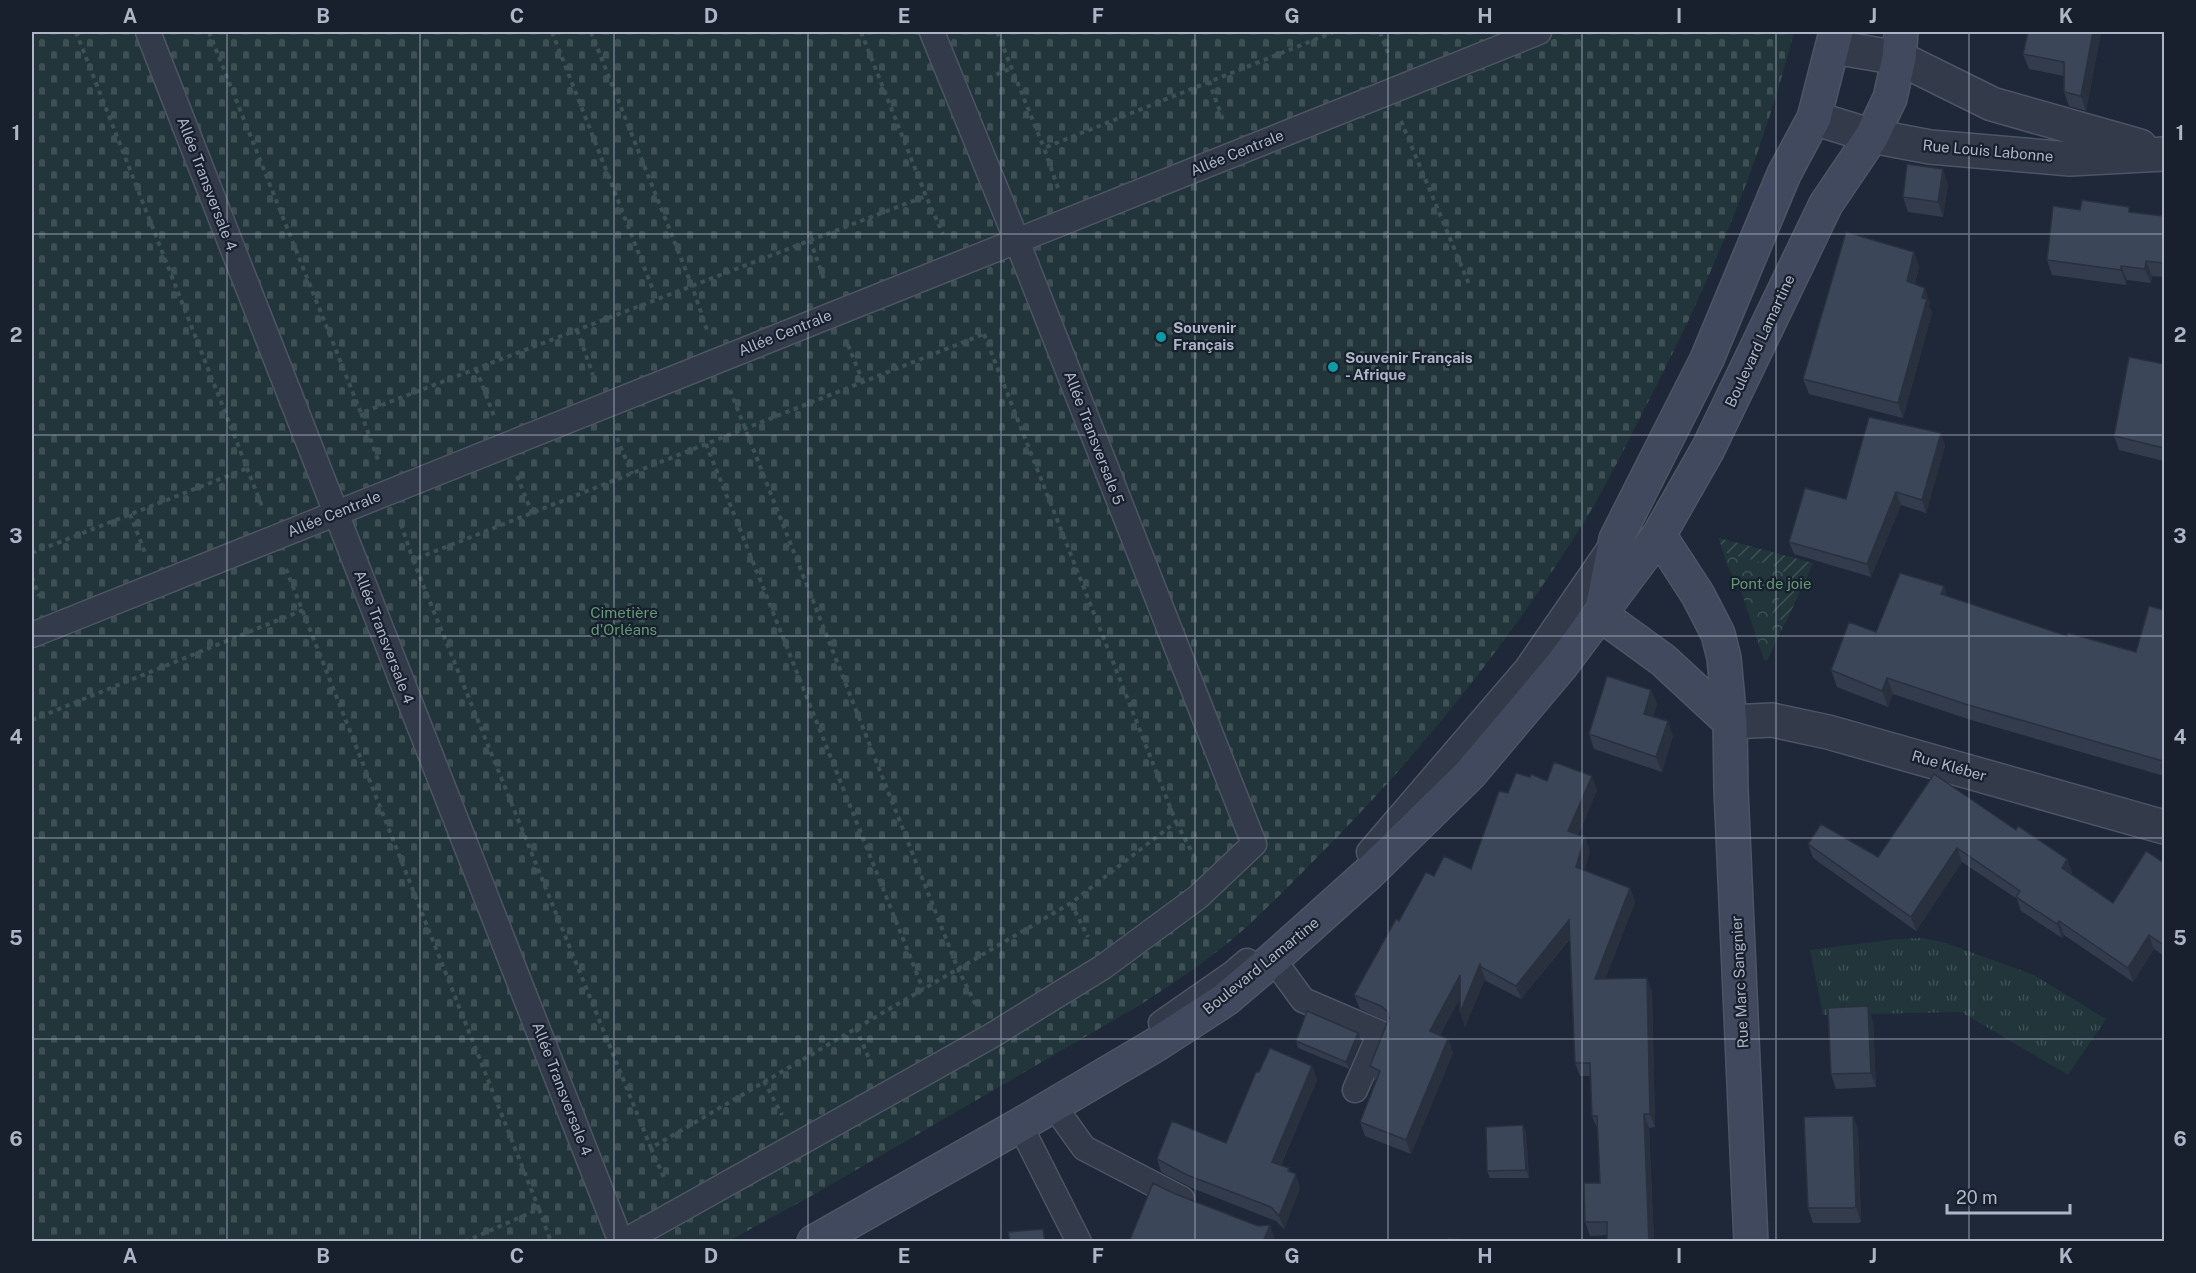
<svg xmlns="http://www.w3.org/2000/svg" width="2196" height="1273" font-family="'Public Sans',sans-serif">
<defs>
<pattern id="grass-tufts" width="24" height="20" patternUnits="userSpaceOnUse" patternTransform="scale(1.5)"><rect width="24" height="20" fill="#21353a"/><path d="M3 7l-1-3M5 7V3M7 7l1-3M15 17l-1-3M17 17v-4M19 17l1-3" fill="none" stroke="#3f5055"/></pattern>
<pattern id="cemetery-stones" width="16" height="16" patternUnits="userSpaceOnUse" patternTransform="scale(1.5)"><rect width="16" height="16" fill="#21353a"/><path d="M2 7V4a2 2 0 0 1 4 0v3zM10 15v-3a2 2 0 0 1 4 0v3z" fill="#3f5055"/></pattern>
<pattern id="park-crowns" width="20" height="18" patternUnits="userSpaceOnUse" patternTransform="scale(1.5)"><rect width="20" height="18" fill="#21353a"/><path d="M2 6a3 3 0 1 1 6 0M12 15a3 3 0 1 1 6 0" fill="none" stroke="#3f5055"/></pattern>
<pattern id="garden-furrows" width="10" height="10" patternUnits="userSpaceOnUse" patternTransform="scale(1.5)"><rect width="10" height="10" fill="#21353a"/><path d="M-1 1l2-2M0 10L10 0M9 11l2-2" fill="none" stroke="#3f5055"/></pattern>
</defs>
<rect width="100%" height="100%" fill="#1f2839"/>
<path fill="url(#grass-tufts)" d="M1923,938L1946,943L2034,975L2106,1019L2068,1075L1961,1012L1823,1015L1810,950L1896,939Z"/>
<path fill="url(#cemetery-stones)" d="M32,32H1794C1761,160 1710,283 1649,400C1629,439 1610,479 1587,517C1516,632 1434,737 1340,834C1308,867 1276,900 1242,931C1210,959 1175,982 1140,1005L813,1195L727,1242L32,1241Z"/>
<path fill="url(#park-crowns)" d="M1719,538L1813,563L1767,661L1764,660L1741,591L1727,565Z"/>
<path fill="url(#garden-furrows)" d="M1719,538L1813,563L1786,622L1771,616L1787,582L1782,568L1723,552Z"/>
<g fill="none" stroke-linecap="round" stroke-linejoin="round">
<defs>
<path id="lane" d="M148,32L621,1242
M32,635L1539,32
M1369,852L1527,668L1611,546
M1273,959L1303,1000L1380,1033L1355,1090
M1161,1023L1233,973L1247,961
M1054,1106L1084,1148L1182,1199
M1020,1125L1079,1242
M623,1242L991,1036L1103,967L1198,897L1254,844L1017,241L932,32"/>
<path id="street" d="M1833,47L1899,58L1992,104L2140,146
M1814,118L1872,136L1930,147L2070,159L2164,154
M1730,722L1772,720L1828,732L2164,827"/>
<path id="secondary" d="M1659,535L1698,595L1718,634L1724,658L1730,722L1731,789L1751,1242
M1603,604L1616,539L1707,359L1784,174L1814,118L1836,32
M1601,615L1663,660L1730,722
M814,1242L1020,1125L1157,1044L1226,999L1273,959L1369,873L1470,774L1561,666L1659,535L1708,449L1826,204L1872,136L1890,98L1899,58L1901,32"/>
</defs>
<use href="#lane" stroke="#4d5564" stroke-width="27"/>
<use href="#street" stroke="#4d5564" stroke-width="36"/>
<use href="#secondary" stroke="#4d5564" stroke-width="36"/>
<path stroke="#3c5155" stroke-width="4" stroke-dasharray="4.5 4.5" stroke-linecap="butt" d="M76,32L263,509
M209,32L361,413L926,196
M552,32L657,300
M591,32L692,286L707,330
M861,32L926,196L943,234
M997,32L1044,148
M1380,32L1389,56
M988,78L1012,68
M1209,81L1224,123
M1401,121L1469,284
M1058,188L1044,148L1334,32
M810,240L825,282
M577,330L593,375
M984,334L1176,822L1071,903L651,1148L413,560Z
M848,345L863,382
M476,369L494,416
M730,390L958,969L977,1007
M361,413L378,460
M617,438L632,474
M706,444L923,989
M517,476L532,513
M130,514L145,553
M401,524L413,560
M32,553L248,468
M286,569L539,1209L464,1242
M32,577L39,596
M32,720L303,610
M1176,822L1194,856
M1071,903L1088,937
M856,1028L872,1066
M764,1081L782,1115
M651,1148L665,1180
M539,1209L551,1242"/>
<use href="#lane" stroke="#333a49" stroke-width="24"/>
<use href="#street" stroke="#333a49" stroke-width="33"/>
<use href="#secondary" stroke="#40495d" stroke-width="33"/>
</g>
<path fill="#333c4d" d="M2028,32H2101L2086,111L2069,106L2064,92V76L2029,69L2023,54Z
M1948,184L1943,217L1908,212L1903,197Z
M2080,210L2131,212L2164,216V277L2152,276L2151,283L2127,280L2126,285L2052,275L2047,260Z
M1914,252L1919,267L1915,284L1930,302L1929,306L1932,313L1903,418L1809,394L1803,379Z
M2164,364V461L2119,450L2114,436Z
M1941,433L1945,446L1926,513L1901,505L1871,577L1794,554L1789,542L1846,499Z
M1944,586L1947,596L2067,636L2136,652L2164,610V778V776L1971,720L1893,694L1888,707L1837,687L1831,670L1876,632Z
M1651,690L1657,704L1653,716L1673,736L1662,772L1594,749L1589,734Z
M1530,777L1597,790L1578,835L1590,851L1584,870L1630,888L1635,902L1605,979L1652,991L1655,1127L1649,1128L1654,1242H1607V1235L1590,1236L1585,1222L1600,1183L1598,1130L1592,1116L1591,1076H1580L1575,1063L1570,939L1521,999L1486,981L1485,979L1465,1027L1460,998L1440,1035L1448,1039L1453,1053L1411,1154L1365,1136L1360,1122L1376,1081L1375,1080L1370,1066L1388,1022L1360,1009L1354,995L1399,921L1434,876L1471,869L1508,793Z
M2016,830L2067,859L2072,873V874L2113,903L2164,863V956L2154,949L2133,982L2064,935L2062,938L2021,911L2017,899L1962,862L1916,931L1813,858L1808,844L1878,857Z
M1873,1021L1876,1087L1836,1089L1831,1074Z
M1361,1040L1349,1069L1298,1048L1296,1041Z
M1312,1066L1317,1080L1281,1165L1289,1168L1300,1188L1284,1229L1276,1221L1192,1188L1161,1172L1157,1159L1226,1143L1259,1072Z
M1853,1116L1858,1130L1861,1222L1858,1223H1813L1808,1208Z
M1526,1132L1529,1178H1490L1487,1171Z"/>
<path fill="#29313e" d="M2093,32H2101L2086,111L2081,96Z
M1943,169L1948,184L1943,217L1938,202Z
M1914,252L1919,267L1912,296L1907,281Z
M2146,261L2152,276L2151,283L2145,269Z
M2121,266L2127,280L2126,285L2121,270Z
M1925,288L1930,302L1929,306L1932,313L1903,418L1898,403Z
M1941,433L1945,446L1926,513L1922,500Z
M1896,492L1901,505L1871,577L1867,564Z
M1944,586L1950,603L1941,594Z
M1887,678L1893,694L1888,707L1882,691Z
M1651,690L1657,704L1650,728L1644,714Z
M1668,721L1673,736L1662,772L1656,757Z
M1592,776L1597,790L1573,845L1568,831Z
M1585,837L1590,851L1581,881L1576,867Z
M1957,848L1962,862L1916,931L1911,917Z
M2067,859L2072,873L2067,882L2062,868Z
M1630,888L1635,902L1600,993L1595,979Z
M1569,920L1574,933L1521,999L1516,986Z
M2059,921L2064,935L2062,938L2057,924Z
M2149,935L2154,949L2133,982L2128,968Z
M1480,964L1485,979L1465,1027L1460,1013Z
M1460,975L1465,989L1435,1045L1430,1031Z
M1647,978L1652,991L1655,1127L1650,1114Z
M1868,1006L1873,1021L1876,1087L1871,1073Z
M1358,1033L1361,1040L1349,1069L1346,1062Z
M1448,1039L1453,1053L1411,1154L1406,1140Z
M1312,1066L1317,1080L1276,1175L1272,1162Z
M1644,1114L1649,1128L1654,1242H1649Z
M1853,1116L1858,1130L1861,1222L1856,1207Z
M1523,1125L1526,1132L1529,1178L1526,1170Z
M1289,1168L1294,1179L1296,1174L1300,1188L1284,1229L1279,1216Z
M1270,1225L1276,1242H1263Z"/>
<path fill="#3b4659" stroke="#29313e" stroke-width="1.5" d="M2028,32H2093L2081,96L2064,92V62L2023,54Z
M1907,164L1943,169L1938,202L1903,197Z
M2082,200L2129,207V212L2164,216V263L2146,261L2145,269L2121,266V270L2047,260L2053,206L2080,210Z
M1846,232L1914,252L1907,281L1925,288L1922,298L1927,299L1898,403L1803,379Z
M2129,357L2164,364V448L2114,436Z
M1869,417L1941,433L1922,500L1896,492L1867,564L1789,542L1805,488L1846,499Z
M1900,573L1944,586L1941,594L2067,636L2068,633L2136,652L2149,606L2164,610V769L2161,768L2163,761L1965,704L1887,678L1882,691L1831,670L1849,622L1876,632Z
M1607,676L1651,690L1644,714L1668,721L1656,757L1589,734Z
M1554,762L1592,776L1568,831L1585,837L1576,867L1630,888L1595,979L1647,978L1650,1114H1644L1649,1242H1607V1222H1585L1584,1183H1600L1597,1116H1592L1590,1063H1575L1569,920L1516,986L1481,967L1480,964L1460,1013V975L1430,1031L1448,1039L1406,1140L1360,1122L1380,1071L1370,1066L1389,1018L1387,1011L1381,1006L1354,995L1396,919L1399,921L1426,872L1434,876L1444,856L1471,869L1499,791L1508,793L1516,773L1530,777L1531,774L1547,781Z
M1934,774L2016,830L2018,826L2067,859L2062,868L2113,903L2146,851L2164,863V945L2149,935L2128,968L2059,921L2057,924L2016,897L2020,891L1957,848L1911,917L1808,844L1821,824L1878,857Z
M1868,1006L1871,1073L1831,1074L1828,1008Z
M1307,1011L1358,1033L1346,1062L1296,1041Z
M1270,1048L1312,1066L1272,1162L1289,1168L1288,1171L1296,1174L1279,1216L1271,1207L1187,1175L1157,1159L1172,1121L1226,1143L1256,1072H1259Z
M1853,1116L1856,1207L1853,1208H1808L1804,1117Z
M1523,1125L1526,1170L1487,1171L1486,1127Z
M1153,1183L1173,1193L1258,1226L1270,1225L1263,1242H1129Z
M1043,1229L1045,1242H1010L1008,1232Z
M1449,1238L1482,1242H1446Z"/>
<path fill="none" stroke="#adb5c6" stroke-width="1.5" stroke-opacity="0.55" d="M227,32V1242M420,32V1242M614,32V1242M808,32V1242M1001,32V1242M1195,32V1242M1388,32V1242M1582,32V1242M1776,32V1242M1969,32V1242M32,234H2164M32,435H2164M32,636H2164M32,838H2164M32,1039H2164"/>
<g fill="#0f9aa8" stroke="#18202e" stroke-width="2">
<circle cx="1161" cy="337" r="6"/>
<circle cx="1333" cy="367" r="6"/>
</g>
<g text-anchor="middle" stroke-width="4.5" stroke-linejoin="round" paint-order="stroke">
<g font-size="15" fill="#adb5c6" stroke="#18202e">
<text transform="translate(1988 151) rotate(5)" y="5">Rue Louis Labonne</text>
<text transform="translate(1237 153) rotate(-22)" y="5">Allée Centrale</text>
<text transform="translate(207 184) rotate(69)" y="5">Allée Transversale 4</text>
<text transform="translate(785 333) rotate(-22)" y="5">Allée Centrale</text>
<text transform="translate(1760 341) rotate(-65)" y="5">Boulevard Lamartine</text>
<text transform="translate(1094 438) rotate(69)" y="5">Allée Transversale 5</text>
<text transform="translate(334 514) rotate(-22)" y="5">Allée Centrale</text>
<text transform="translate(384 637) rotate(69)" y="5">Allée Transversale 4</text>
<text transform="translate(1949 766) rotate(16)" y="5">Rue Kléber</text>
<text transform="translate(1261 966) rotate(-39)" y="5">Boulevard Lamartine</text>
<text transform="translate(1740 982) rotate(-93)" y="5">Rue Marc Sangnier</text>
<text transform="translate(562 1089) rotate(69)" y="5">Allée Transversale 4</text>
</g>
<g font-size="15" font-weight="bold" fill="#adb5c6" stroke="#18202e" text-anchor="start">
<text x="1173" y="333">Souvenir<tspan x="1173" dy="17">Français</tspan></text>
<text x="1345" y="363">Souvenir Français<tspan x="1345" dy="17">- Afrique</tspan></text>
</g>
<g font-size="15" fill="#639874" stroke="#18202e">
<text x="1771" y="589">Pont de joie</text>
<text x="624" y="618">Cimetière<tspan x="624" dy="17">d'Orléans</tspan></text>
</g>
</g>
<rect width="2196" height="1273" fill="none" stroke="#18202e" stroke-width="66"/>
<path d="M1947 1204v9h123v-9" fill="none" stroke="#adb5c6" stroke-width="3"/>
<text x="1956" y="1204" font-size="18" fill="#adb5c6" stroke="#18202e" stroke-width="4.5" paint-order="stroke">20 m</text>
<rect x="33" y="33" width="2130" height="1207" fill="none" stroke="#adb5c6" stroke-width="2"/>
<g font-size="20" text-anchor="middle" font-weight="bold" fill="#adb5c6">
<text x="130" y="23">A</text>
<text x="323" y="23">B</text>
<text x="517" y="23">C</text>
<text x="711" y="23">D</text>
<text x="904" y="23">E</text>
<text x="1098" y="23">F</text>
<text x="1292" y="23">G</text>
<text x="1485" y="23">H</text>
<text x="1679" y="23">I</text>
<text x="1873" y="23">J</text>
<text x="2066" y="23">K</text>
<text x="16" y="140">1</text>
<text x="2180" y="140">1</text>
<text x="16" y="342">2</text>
<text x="2180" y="342">2</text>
<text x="16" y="543">3</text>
<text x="2180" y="543">3</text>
<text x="16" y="744">4</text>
<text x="2180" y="744">4</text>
<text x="16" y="945">5</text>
<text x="2180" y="945">5</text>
<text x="16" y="1146">6</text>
<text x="2180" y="1146">6</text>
<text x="130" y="1263">A</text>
<text x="323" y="1263">B</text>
<text x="517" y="1263">C</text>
<text x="711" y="1263">D</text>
<text x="904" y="1263">E</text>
<text x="1098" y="1263">F</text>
<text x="1292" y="1263">G</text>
<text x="1485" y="1263">H</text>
<text x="1679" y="1263">I</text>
<text x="1873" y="1263">J</text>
<text x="2066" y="1263">K</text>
</g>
</svg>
